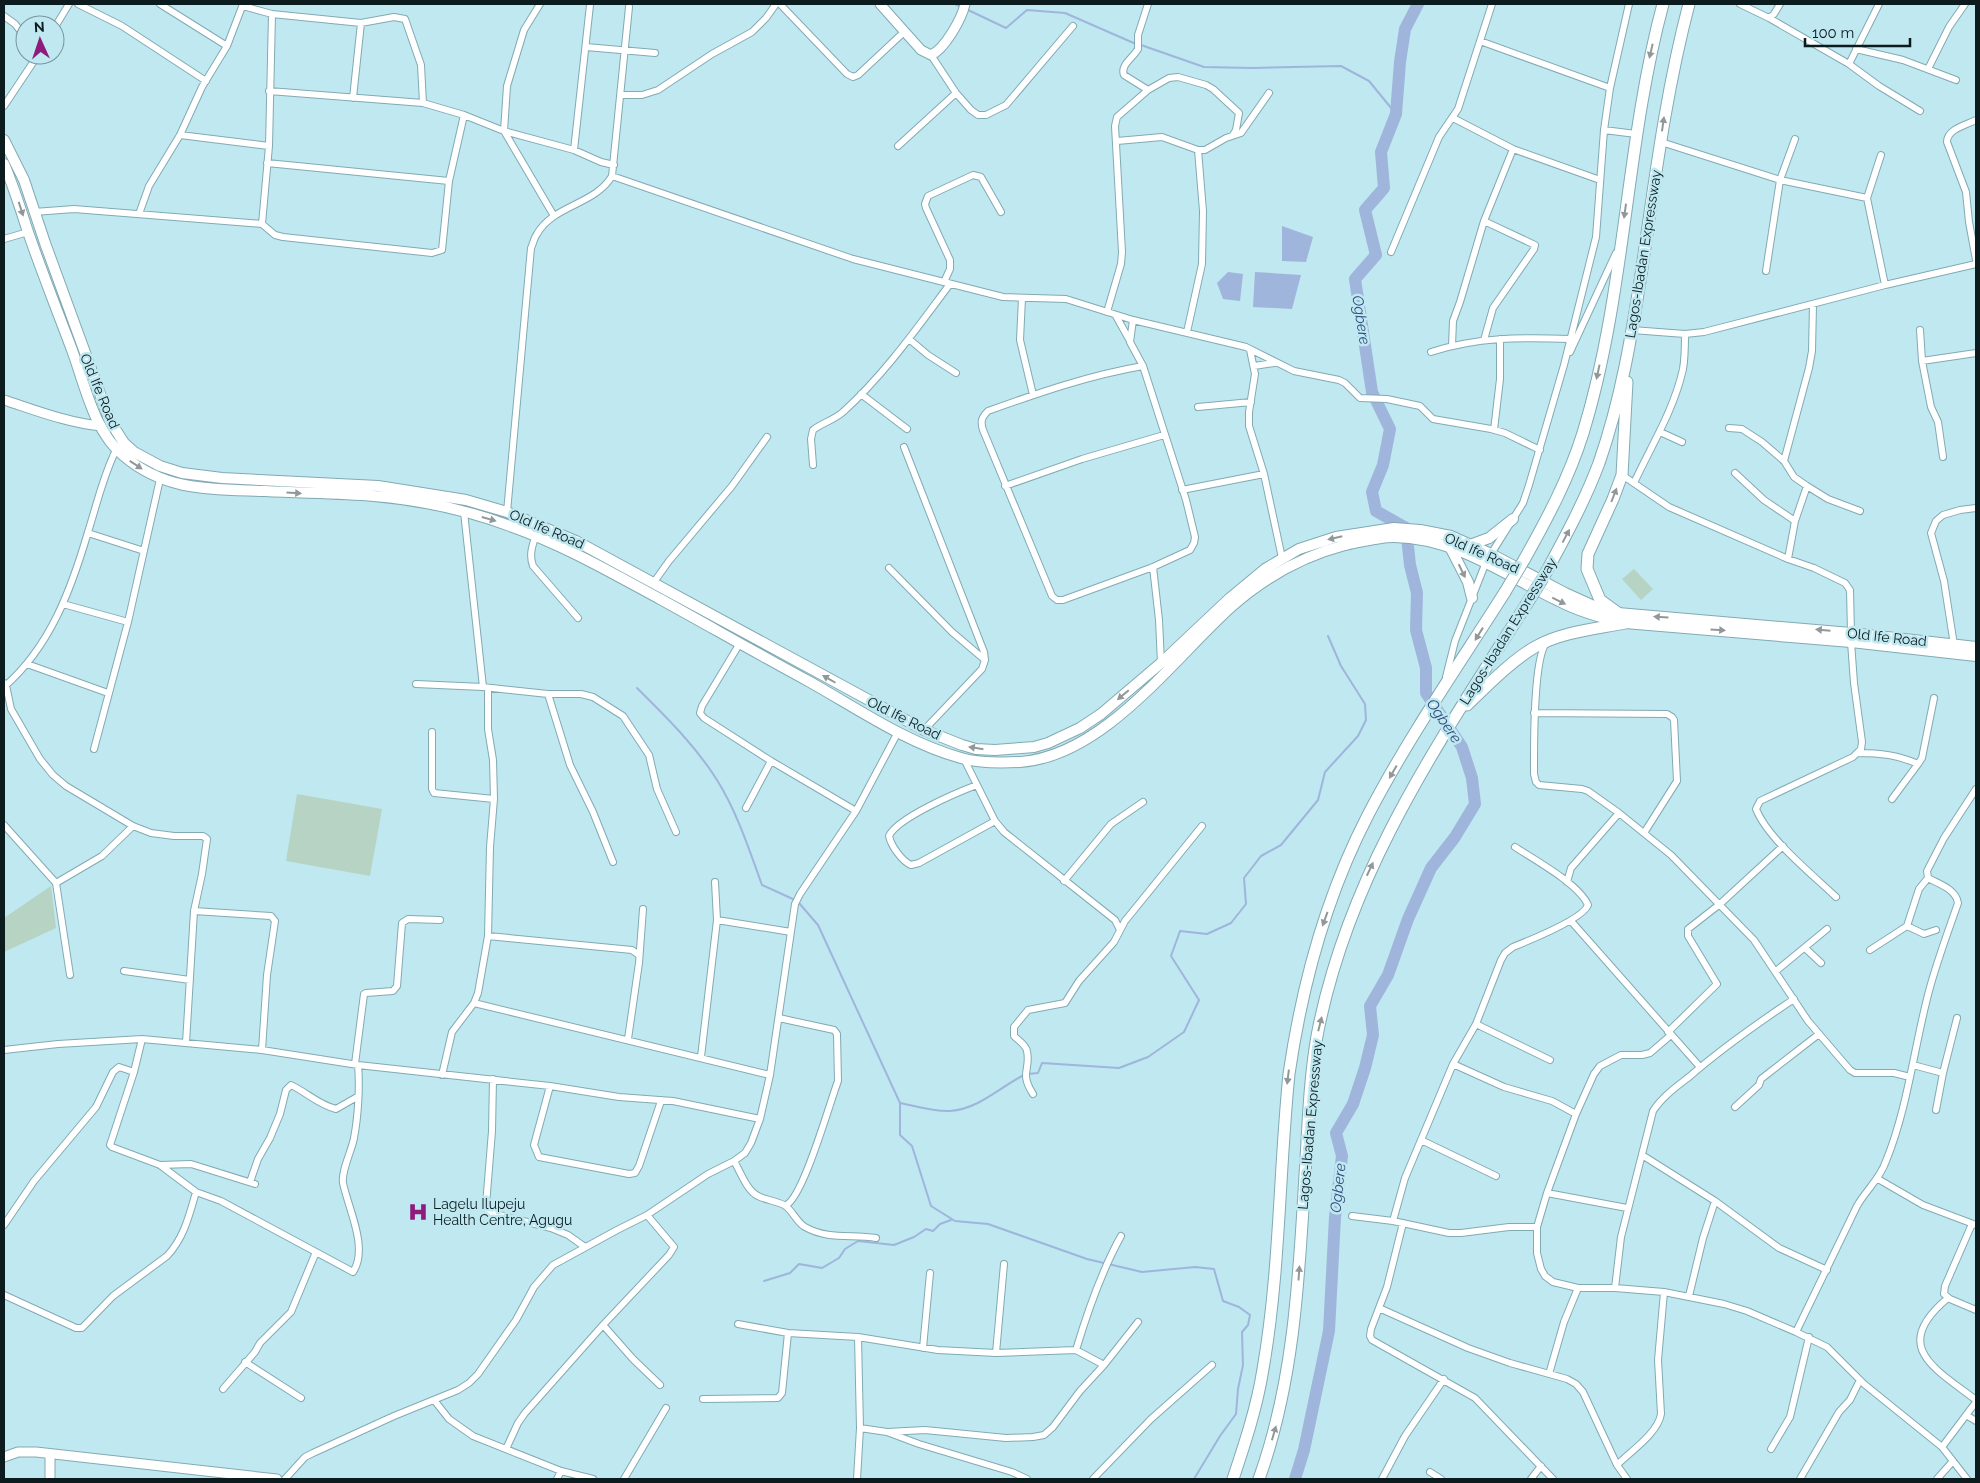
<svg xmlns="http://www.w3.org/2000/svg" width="1980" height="1483" font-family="Raleway,sans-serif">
<rect width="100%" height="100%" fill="#bfe8f1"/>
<path fill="#b6d3c4" d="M1634,569L1653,589L1641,600L1622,579Z
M297,794L382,809L370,876L286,861Z
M51,886L56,928L4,952V918Z"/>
<path fill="#a0b5db" d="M1282,226L1313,237L1306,262L1282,261Z
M1228,272L1243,274L1240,301L1223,299L1217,283Z
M1255,272L1301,275L1292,309L1253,307Z"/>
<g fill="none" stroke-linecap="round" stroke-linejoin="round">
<path stroke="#a0b5db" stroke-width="2" d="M955,4L961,7
M966,9L1006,28L1027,10L1065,13L1136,44
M1141,45L1204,67L1253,68L1341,66L1369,81L1396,114
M637,688C666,717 695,745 717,780C737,812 749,849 762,885L795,900
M799,903L818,925L900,1103V1135L912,1146L931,1206L955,1221L988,1224L1087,1259L1142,1272L1195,1267L1214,1269L1223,1301L1239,1307L1250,1315L1248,1325L1242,1332L1243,1365L1238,1389L1236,1414L1220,1436L1194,1479
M1028,1074L1038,1073L1042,1063L1119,1068L1148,1057L1184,1032L1199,1000L1171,956L1180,931L1207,934L1231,923L1246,904L1244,878L1261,856L1281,845L1318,800L1325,772L1358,736L1366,720L1365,704L1341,666L1328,636
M900,1103C916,1106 934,1112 950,1111C979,1109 1000,1087 1024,1075
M764,1281L790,1273L799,1264L822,1268L839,1258L845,1249L858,1241L894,1245L914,1237L926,1229L933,1231L940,1224L951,1220"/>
<path stroke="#a0b5db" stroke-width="12" d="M1295,1479L1304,1450L1329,1331L1335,1217L1342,1156L1336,1133L1353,1104L1365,1068L1373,1035L1370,1006L1388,975L1408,919L1431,868L1455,837L1475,804L1472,778L1462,747L1426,693V668L1416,630L1417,593L1410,565L1406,528L1376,511L1372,492L1383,465L1390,429L1372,392L1355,279L1376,255L1365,210L1384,188L1381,152L1396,114L1400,62L1405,29L1418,4"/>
<defs>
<path id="street" d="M78,4L122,26L206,81
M160,4L227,46
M540,4L524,30L507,86L504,131L554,216
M780,4L847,74L853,77L858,75L904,32
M1740,4L1769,18L1849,64L1879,86L1920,111
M243,6L272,14L361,23L394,17L405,19L421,65L423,103
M4,16L15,24L25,37
M1769,18L1774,14L1780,4
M55,27L69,4
M1480,41L1610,88
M586,47L655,53
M1856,49L1903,60L1956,80
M931,55L956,93L971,110L978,115H986L1006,105L1073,26
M1849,64L1879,4
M1928,69L1949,27L1965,4
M1148,90L1124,75C1120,65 1133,58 1138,49V35L1148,4
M269,91L423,103L464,115L504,131L574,150L601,162L614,165
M621,95H642L658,90L712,54L752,32L766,18L776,4
M353,98L361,23
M4,106L38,55
M1453,118L1513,149L1600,180
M1976,120C1966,125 1947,129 1947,142L1966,192L1969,222L1976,260
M1604,130L1636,134
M180,135L269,146
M1117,141L1162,137L1198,150H1205L1226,138L1241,133L1269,93
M1661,142L1780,180L1867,198
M898,146L956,93
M574,150L590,5
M1881,155L1867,198L1885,285
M267,163L449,181
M612,176L853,259L1003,297L1066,299L1133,320L1246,347L1294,371L1339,380L1345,383L1360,398L1387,399L1420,406L1433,419L1491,429L1505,433L1540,450
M34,212L74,209L262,224L275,235L283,237L432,253L442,250L449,181L464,115
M139,214L149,186L180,135L202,87L227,46L243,4
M262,224L269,146L272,14
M4,239L28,232
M1391,252L1439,137L1458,109L1492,4
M1766,271L1780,180L1795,139
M944,282L950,269V260L926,208L925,204L928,196L973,175L981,177L1001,212
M1022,298L1020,340L1033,395
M1107,312L1121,264L1122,252L1115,126L1117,117L1148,90L1169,78L1178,77L1206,85L1213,89L1239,113L1236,130L1233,135
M1116,316L1130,341
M1133,320L1130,342L1143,366L1186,500L1195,537L1194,543L1190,550L1153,567L1063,600H1057L1052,596L983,430C980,421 982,417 988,411C1038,393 1090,375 1143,366
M1632,330L1685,334L1704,332L1885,285L1976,264
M1920,330L1922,361L1931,407L1938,422L1943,457
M1187,332L1202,264L1203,211L1198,150
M909,339L928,355L956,373
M1484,340L1493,308L1534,249L1535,245L1484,221
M1452,346L1453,321L1460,302L1484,221L1513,149
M1250,350L1255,374L1249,412V426L1264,474L1282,558
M1431,352C1477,337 1522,337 1570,339
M1570,352L1616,253
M1922,361L1976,353
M1254,366L1274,363
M861,394L907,429
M1198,407L1251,402
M1729,428L1742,429L1762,442L1784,461L1794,477L1807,486L1828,499L1860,511
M1494,430L1500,379V339
M1660,432L1682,442
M904,447L984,652L985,660L982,669L924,730
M1784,461L1809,368L1812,351L1813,305
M813,465L811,439L813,430C822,423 834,420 843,412C884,375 917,328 950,284
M1735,473L1764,500L1795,521
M1622,475L1669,507L1788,559L1814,568L1845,583L1850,590L1851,633
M1634,483C1651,446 1674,410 1683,369C1685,358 1685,345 1685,334
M1005,486L1082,459L1164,435
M1182,490L1264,474
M464,512L483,687
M507,512L531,248C533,244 534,238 537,234C553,205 595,205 612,176L629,7
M88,533L144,551
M536,535C532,546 529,555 533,566L578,618
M1491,554L1523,503L1529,485L1564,365L1596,237L1604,130L1610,88L1629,4
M1788,559L1795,521L1807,486
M1153,567L1159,620L1161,663
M889,568L952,632L985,660
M654,582L669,561L732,486L767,437
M63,604L128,622
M740,643L702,706L700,713L704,718L771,761L856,811
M1546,643C1533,661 1534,748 1534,774L1536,782L1539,785L1582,789L1588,791L1619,813L1671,855L1754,940L1808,1021L1850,1070L1855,1073H1894L1910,1077
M1954,645L1944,581L1931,533L1936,521L1943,515L1960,510L1976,508
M27,664L108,693
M1446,677L1455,641L1486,562
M4,683L6,685L11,709L40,759L53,775L66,786L133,826L151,833L174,836H203L207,839L202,874L194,911L186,1043
M416,684L483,687L548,694H581L593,697L623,716L649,755L657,789L676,832
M4,687C50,647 71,590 88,532C97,504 103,476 116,450
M548,694L570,765L593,812L613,862
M1534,713L1667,714L1672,717L1674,720L1677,781L1644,833
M432,732V789L434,793L494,799
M94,749L128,622L160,479
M1858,753C1880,753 1898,755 1918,764L1922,758L1934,698
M964,759L995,821L1004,832L1115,920L1120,930
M977,785C958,792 897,818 889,836C891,846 902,861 911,865L919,863L995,821
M1892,799L1918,764
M746,808L771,761
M4,825L56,883L70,975
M1064,881L1111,824L1143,802
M1567,882L1571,868L1619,813
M56,883L102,856L133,826
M1836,897C1812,874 1768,839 1756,809L1760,801L1853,757L1861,749L1862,742L1854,683L1851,642
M194,911L271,916L275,921L267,975L262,1050
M717,920L791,932
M1571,921L1700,1067
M1907,926L1924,934L1936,930
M488,936L632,950L639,955
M1805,948L1821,963
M1870,950L1907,926L1919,889L1928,878
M124,971L190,980
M1776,971L1827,929
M474,1003L770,1075
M779,1018L834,1030L837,1034L838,1081C830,1102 803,1198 786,1205
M1476,1024L1550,1060
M1668,1032L1717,984L1688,936V929L1720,904L1783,846
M1671,1035L1650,1053L1642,1055H1621L1600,1066L1594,1074L1576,1114L1547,1193L1537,1227V1253L1541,1269L1545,1276L1553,1282L1578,1288H1615L1664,1292L1724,1304L1747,1311L1796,1332L1827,1347L1864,1384L1942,1447
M142,1039L134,1072L110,1145L112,1147L160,1165L196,1192L221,1201L353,1272C369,1248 348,1208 343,1183C341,1171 352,1150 354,1138C358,1117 360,1087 358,1065
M628,1039L639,963L643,909
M4,1050L58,1044L142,1039L262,1050L358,1065L550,1086L619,1097L673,1101L760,1119
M701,1057L717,920L715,882
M355,1064L364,994L366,993L393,991L397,986L402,923L408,919L440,920
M1453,1064L1504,1087L1552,1101L1576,1114
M1913,1065L1943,1073L1936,1110
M1943,1073L1957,1018
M442,1075L452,1032L474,1003L478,993L488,936L490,847L494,799L493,760L488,729V688
M493,1079L492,1131L486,1205L488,1212L551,1228L568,1235L585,1247
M550,1086L534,1145L539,1157L629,1174L635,1173L639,1166L661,1101
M1033,1094C1019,1072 1031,1070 1027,1051C1026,1045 1018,1040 1014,1036V1027L1028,1010L1065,1003L1079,981L1114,942L1125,921L1202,826
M1735,1107L1759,1085L1761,1079L1819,1034
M1421,1140L1496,1176
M1642,1155L1715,1201L1779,1248L1827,1270
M734,1161C740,1171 747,1191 758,1196C766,1200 776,1201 784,1205C792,1209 796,1222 805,1227C828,1240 852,1234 876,1238
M160,1165L191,1164L255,1184
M1878,1179L1923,1205L1976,1225
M250,1182L258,1159L270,1138L280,1114L286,1090L291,1085C306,1092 319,1105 336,1109L357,1097
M1547,1193L1627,1208
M1352,1216L1393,1221L1449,1233H1461L1509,1227H1537
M1393,1221L1405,1178L1453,1064L1476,1024L1501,960L1505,953L1513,947C1528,941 1583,919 1588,905C1579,884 1535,860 1515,847
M1403,1223L1387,1287L1371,1329L1370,1336L1372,1340L1475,1398L1553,1479
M1972,1224L1945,1286L1944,1294L1950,1299L1976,1310
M4,1225L34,1181L96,1107L113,1072L119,1067L134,1072
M1615,1288L1621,1237L1653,1111C1662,1097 1676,1087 1689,1077C1722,1048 1758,1023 1794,999
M4,1295L76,1328H82L113,1296L167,1256C184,1238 189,1216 196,1192
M1689,1296L1703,1238L1715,1201
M1948,1298C1890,1346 1934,1368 1976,1400
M1379,1308L1468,1348L1510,1363L1567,1379L1576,1384L1583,1392L1617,1465L1627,1479
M738,1324L788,1333L858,1337L938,1350L996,1353L1076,1350L1104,1365
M603,1325L633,1359L660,1385
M1796,1332L1857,1206C1866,1190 1880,1179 1886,1161C1908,1107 1914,1047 1929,991C1937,961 1948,932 1958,903C1956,889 1939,884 1928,878L1927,871L1944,838L1976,789
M923,1348L930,1273
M1076,1350C1088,1310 1101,1272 1121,1236
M996,1353L1004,1264
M245,1362L301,1398
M1549,1374L1564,1322L1578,1288
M223,1389L255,1352L260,1343L291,1312L316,1252
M703,1399L778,1398L782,1393L788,1333
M434,1400L449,1419L473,1436L561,1471L593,1479
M1966,1415L1976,1421
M860,1428L887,1432L919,1444L1012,1472L1027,1479
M887,1432L925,1430L1006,1438L1033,1437L1044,1435L1053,1427L1080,1391L1104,1365L1138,1322
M506,1449L518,1423L525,1413L603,1325L669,1255L674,1247L647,1215
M1771,1449L1790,1417L1809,1337
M1617,1465C1631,1451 1658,1433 1661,1414L1658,1360L1664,1292
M1430,1472L1441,1479
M285,1479L305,1457L313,1453L394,1416L458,1390L469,1383L478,1374L516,1320L534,1287L553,1265L617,1230L647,1215L708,1174L734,1161L745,1153L751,1143L760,1119L770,1075L795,904L800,894L856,811L898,732
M557,1479L561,1471
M624,1479L666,1408
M857,1479L860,1428L858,1337
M1093,1479L1151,1419L1212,1365
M1382,1479L1405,1436L1444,1379
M1531,1479L1541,1466
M1800,1479L1839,1412L1850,1400L1860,1380
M1937,1479L1953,1461
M1967,1479L1942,1447L1976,1402"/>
<path id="secondary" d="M880,4L921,50L931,55C945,49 962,18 965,4
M4,400C35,410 68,423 101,426
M4,1457L18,1452H36L277,1479
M50,1479V1454"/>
<path id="primary" d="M4,140L24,180L45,243L110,421L124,443L134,452L160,466L182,473L222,478L378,486L466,500L507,512L576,541L924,730L962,745L976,749L995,750L1034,747L1048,743L1080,728L1101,714L1161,663L1230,598L1265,569L1299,549L1336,537L1394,528L1420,530L1451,536L1491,554L1565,593L1596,607L1618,613L1851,633L1976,647
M4,164C13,185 20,207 27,229C41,270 57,310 72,350C85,385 94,432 124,456C166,492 213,489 265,491C301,493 338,493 374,496C420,500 467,510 510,526C564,545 612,573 662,600C711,627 760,655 810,682C858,709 907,743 961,758C978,763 1001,763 1020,762C1104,756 1173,659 1232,606C1264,578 1303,556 1345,545C1360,542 1378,537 1394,537C1457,538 1504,575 1559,601C1580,612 1602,618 1625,623L1851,642L1976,656
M1449,545L1468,582L1472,598
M1470,545L1489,538L1513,519"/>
<path id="highway" d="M1524,560C1547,519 1569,478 1583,433C1626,293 1625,145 1663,4
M1543,578C1563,541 1584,503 1599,463C1621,400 1632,334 1642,268C1655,179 1666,91 1689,4
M1618,613L1600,600L1587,569L1588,554L1613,499L1622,475L1627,382
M1467,705C1487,686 1511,661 1535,647C1561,632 1595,629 1625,623
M1233,1479C1245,1443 1257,1407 1263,1369C1280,1272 1279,1172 1289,1074C1302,985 1326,896 1368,815C1408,738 1458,666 1505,592
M1259,1479C1294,1382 1299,1278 1305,1175C1308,1129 1309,1082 1317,1036C1348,873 1439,742 1526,605"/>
</defs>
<use href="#street" stroke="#82aab3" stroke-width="8"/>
<use href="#secondary" stroke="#82aab3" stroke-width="11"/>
<use href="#primary" stroke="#82aab3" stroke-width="12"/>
<use href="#highway" stroke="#82aab3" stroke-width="13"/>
<use href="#street" stroke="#fff" stroke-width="6"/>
<use href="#secondary" stroke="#fff" stroke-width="9"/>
<use href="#primary" stroke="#fff" stroke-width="10"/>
<use href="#highway" stroke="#fff" stroke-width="11"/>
<defs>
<path id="highway-bridge" d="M1505,592L1524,560
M1526,605L1543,578"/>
</defs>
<use href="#highway-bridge" stroke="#82aab3" stroke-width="13" stroke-linecap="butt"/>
<use href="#highway-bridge" stroke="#fff" stroke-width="11"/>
</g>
<defs><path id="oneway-solid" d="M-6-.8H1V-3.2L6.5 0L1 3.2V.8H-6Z" transform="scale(1.25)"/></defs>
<g fill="#91989a">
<use href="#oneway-solid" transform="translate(1651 51) rotate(103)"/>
<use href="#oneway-solid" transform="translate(1663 124) rotate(-82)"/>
<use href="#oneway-solid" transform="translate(21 209) rotate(72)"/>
<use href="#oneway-solid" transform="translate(1625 211) rotate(98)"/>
<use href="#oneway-solid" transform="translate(1598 372) rotate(102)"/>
<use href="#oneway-solid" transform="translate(136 465) rotate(33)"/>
<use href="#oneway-solid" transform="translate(294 493) rotate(3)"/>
<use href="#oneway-solid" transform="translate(1614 495) rotate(-69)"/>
<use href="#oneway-solid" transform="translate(489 519) rotate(16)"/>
<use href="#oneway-solid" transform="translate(1566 536) rotate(-62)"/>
<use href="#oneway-solid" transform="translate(1335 538) rotate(167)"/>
<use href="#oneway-solid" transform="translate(1462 571) rotate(64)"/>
<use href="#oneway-solid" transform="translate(1559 601) rotate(26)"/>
<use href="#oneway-solid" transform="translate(1661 617) rotate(-176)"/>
<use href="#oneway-solid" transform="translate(1718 630) rotate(4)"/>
<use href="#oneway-solid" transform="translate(1823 630) rotate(-175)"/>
<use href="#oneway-solid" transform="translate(1479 634) rotate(122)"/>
<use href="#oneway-solid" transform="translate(829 679) rotate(-150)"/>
<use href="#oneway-solid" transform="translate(1123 695) rotate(140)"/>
<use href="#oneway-solid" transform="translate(976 748) rotate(-171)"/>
<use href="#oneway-solid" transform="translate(1393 772) rotate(120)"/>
<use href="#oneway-solid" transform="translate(1370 869) rotate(-65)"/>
<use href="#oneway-solid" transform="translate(1325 919) rotate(110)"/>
<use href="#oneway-solid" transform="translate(1320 1024) rotate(-76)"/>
<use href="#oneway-solid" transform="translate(1288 1077) rotate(97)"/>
<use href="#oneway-solid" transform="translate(1299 1273) rotate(-86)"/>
<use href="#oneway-solid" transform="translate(1274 1433) rotate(-74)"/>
</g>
<defs>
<symbol id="hospital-bare" viewBox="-9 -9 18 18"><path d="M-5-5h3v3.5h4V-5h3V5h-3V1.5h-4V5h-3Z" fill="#8f1c7d" stroke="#bfe8f1" stroke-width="2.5" paint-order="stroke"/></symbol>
</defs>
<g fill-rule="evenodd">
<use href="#hospital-bare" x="404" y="1198" width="28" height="28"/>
</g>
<g text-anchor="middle" stroke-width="5" stroke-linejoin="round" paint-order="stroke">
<g font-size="14" fill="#0b1b1e" stroke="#bfe8f1">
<text transform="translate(1643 254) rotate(-81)" y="5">Lagos-Ibadan Expressway</text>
<text transform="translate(100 391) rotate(67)" y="5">Old Ife Road</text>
<text transform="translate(547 529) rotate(23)" y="5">Old Ife Road</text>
<text transform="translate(1482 553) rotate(24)" y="5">Old Ife Road</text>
<text transform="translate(1508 631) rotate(-58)" y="5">Lagos-Ibadan Expressway</text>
<text transform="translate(1887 637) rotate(6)" y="5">Old Ife Road</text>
<text transform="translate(904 718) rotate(26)" y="5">Old Ife Road</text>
<text transform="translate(1310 1125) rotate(-85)" y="5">Lagos-Ibadan Expressway</text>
</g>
<g font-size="14" fill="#0b1b1e" stroke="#bfe8f1" text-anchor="start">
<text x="433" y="1209">Lagelu Ilupeju<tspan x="433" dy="16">Health Centre, Agugu</tspan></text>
</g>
<g font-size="15" font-style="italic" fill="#314d7e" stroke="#bfe8f1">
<text transform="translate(1361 320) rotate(81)" y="5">Ogbere</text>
<text transform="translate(1444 721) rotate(56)" y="5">Ogbere</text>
<text transform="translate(1338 1188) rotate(-84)" y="5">Ogbere</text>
</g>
</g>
<rect width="1980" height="1483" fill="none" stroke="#0b1b1e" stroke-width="10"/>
<g transform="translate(40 40) rotate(357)"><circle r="24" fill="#bfe8f1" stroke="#77969d"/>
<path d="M0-4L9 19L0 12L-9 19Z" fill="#8f1c7d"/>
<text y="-8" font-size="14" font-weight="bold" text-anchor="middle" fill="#0b1b1e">N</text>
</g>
<path d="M1805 38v8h105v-8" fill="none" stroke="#0b1b1e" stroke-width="2.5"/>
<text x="1812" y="38" font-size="15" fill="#0b1b1e" stroke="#bfe8f1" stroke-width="4" paint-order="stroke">100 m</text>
</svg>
